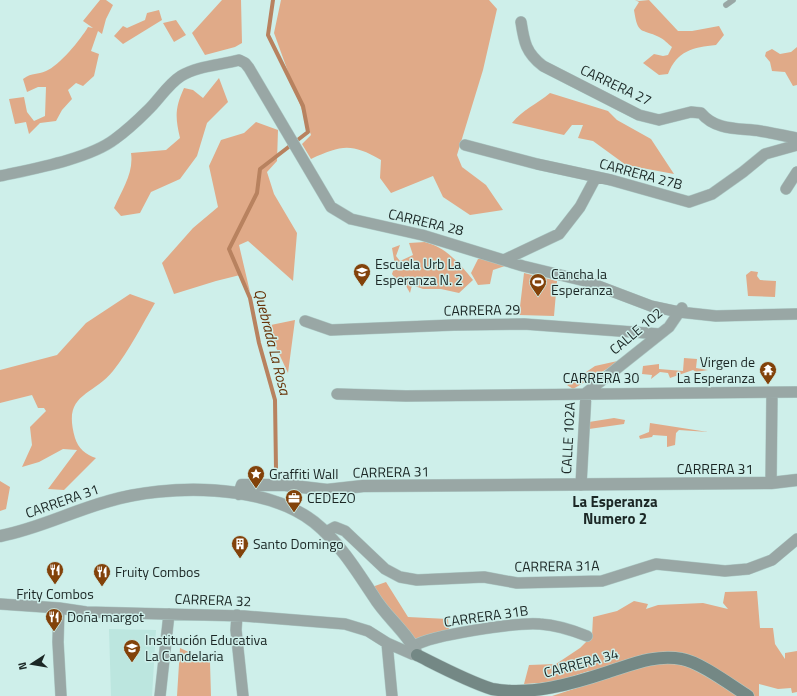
<svg xmlns="http://www.w3.org/2000/svg" width="797" height="696" font-family="'Titillium Web',sans-serif">
<rect width="100%" height="100%" fill="#ceefea"/>
<path fill="#bce6df" d="M109,629L156,630L152,696H111Z"/>
<path fill="#e0aa88" d="M100,0H106L113,5L106,19L102,34L98,31L91,51L99,54L94,76L83,86L76,83L68,90L72,99L62,110L56,121L40,123L29,134L26,122L15,124L9,99L24,97L27,112L34,121L45,116L46,87H38L27,92L23,79C33,72 37,75 46,71C59,66 81,39 88,27L93,28L83,21Z
M222,0H241L242,43L235,47L205,55L192,33Z
M281,0H489L497,9L483,70L457,155L462,167L486,185L503,210L470,215L443,197L433,176L391,193L380,178L381,160C351,143 342,145 311,159L302,144L311,135L274,33Z
M635,0L639,1L649,0L678,31H692L719,26L724,35L716,45C693,47 677,51 668,74L659,75L643,63L654,54L663,56L668,55L672,47C668,44 664,39 659,37C641,28 638,36 634,10L639,2Z
M159,10L162,20L123,44L114,36L123,26L127,28L145,20L147,13Z
M176,20L186,35L174,42L163,23Z
M797,47V85L793,86L785,72L772,71L770,62L765,56L766,52L772,49L780,54L791,52Z
M219,78L228,102L207,123L197,156L180,179L151,192L140,213L121,216L114,208C122,190 134,173 131,153L166,150L180,138C175,117 175,108 184,88L193,90L203,98Z
M550,93L608,111L617,120L651,139L674,174L626,165L593,141L578,138L583,125H572L564,135L512,123C522,110 537,104 550,93Z
M256,122L278,130L277,161L267,172L274,194L297,233L293,281L248,241L239,245L250,292L240,275L216,281L174,294L162,263L193,228L218,207L209,166L221,140L244,133Z
M425,242C447,248 459,263 473,280L459,293L441,289H423L412,285L410,293L406,286L399,284L392,274L395,265L392,248L400,245L396,256L400,261L413,255L409,243Z
M489,258L505,266L493,270L490,284L478,285L471,273L478,259Z
M751,271L758,272L757,276L760,280L776,281L775,297L748,296L746,275Z
M524,273L557,281L554,316L519,315Z
M130,294L155,303C142,325 129,351 113,371C92,397 62,393 75,438C78,448 86,455 96,458L64,490L48,489L77,450L63,449L39,462L22,467L32,445L30,427L46,411L44,408H38L32,395L0,403V370L57,355L86,323Z
M295,320L288,373L266,326Z
M684,358L697,359L696,368L708,370L696,372L693,370L670,378L668,373L660,372L651,379L652,375L642,374L643,366L659,364V369L683,371Z
M622,360L573,389L567,385L595,366Z
M614,418L625,420L624,424L589,429V422Z
M650,423L708,432L679,430L676,433L675,445L667,447V436L653,435L652,437L640,439L639,436L649,432Z
M0,481L10,487L6,509L0,511Z
M386,582L408,617L448,619L449,631L416,642L372,587Z
M757,591L760,628H773L775,644L785,659V653L797,651V692L792,693L791,688L778,689L759,684V696H552L589,684V671L554,682L524,684L529,665L556,664L580,648L592,636L593,617L617,611L634,601L648,604L646,609L658,605L703,603L728,609L723,603L725,592Z
M180,648L210,662L211,696H177Z"/>
<g fill="none" stroke-linecap="round" stroke-linejoin="round">
<path stroke="#b8825f" stroke-width="4" d="M273,0L268,35L303,106L308,132L260,169L257,193L229,249L250,298L259,343L275,400L276,469"/>
<defs>
<path id="service" d="M726,5L733,0"/>
<path id="minor" d="M521,22C524,42 526,53 543,66L639,115L659,120L691,112L701,113C716,131 739,128 760,131C772,133 785,136 797,138
M465,145L537,164L611,180L689,202L712,194L743,172L765,154L797,145
M0,176C32,169 89,159 115,139C126,131 137,121 147,111C159,100 167,85 181,76C197,66 221,65 239,60L245,63L249,68L331,207L351,219L422,235L523,266L585,281L651,306L679,312L716,316L797,314
M786,189L797,172
M504,260L559,234L580,207L596,177
M305,321L331,330L454,325L524,324L660,334
M337,394L406,396L797,392
M771,483L772,393
M581,485L586,393L669,327L682,308
M326,532L335,527L345,531L385,569L400,577L417,580L484,577L517,583L602,581L656,564L725,571L748,569L772,560L797,539
M0,604L59,608L86,612L244,616L345,624L368,631L387,643L412,654L417,655
M59,608L58,642L61,696
M237,615L236,630L243,696
M387,643L392,696
M414,646C431,635 518,622 540,624C556,625 572,630 587,636
M160,696L169,614"/>
<path id="tertiary" d="M239,494L242,485H285L327,490L363,486L771,483L797,480
M0,536C38,529 72,511 109,501C167,484 264,483 314,522C338,541 357,571 374,597C386,617 409,634 417,655"/>
<path id="secondary" d="M417,655C441,667 467,681 492,689C530,696 572,684 608,672C633,664 656,654 682,659C700,662 732,686 748,696"/>
</defs>
<use href="#service" stroke="#aecbc7" stroke-width="6"/>
<use href="#minor" stroke="#aecbc7" stroke-width="12"/>
<use href="#tertiary" stroke="#aecbc7" stroke-width="13"/>
<use href="#secondary" stroke="#aecbc7" stroke-width="13"/>
<use href="#service" stroke="#99a7a5" stroke-width="5.5"/>
<use href="#minor" stroke="#99a7a5" stroke-width="11"/>
<use href="#tertiary" stroke="#99a7a5" stroke-width="12"/>
<use href="#secondary" stroke="#748885" stroke-width="12"/>
</g>
<defs>
<symbol id="school-pin" viewBox="-11 -11 22 30"><path d="M0 17L-7.5 6A9.5 9.5 0 1 1 7.5 6Z" fill="#82420a" stroke="#ceefea"/><path d="M0-5L7-2L0 1L-7-2ZM-4 1L0 2.5L4 1V4Q0 6-4 4Z" fill="#fff"/></symbol>
<symbol id="stadium-pin" viewBox="-11 -11 22 30"><path d="M0 17L-7.5 6A9.5 9.5 0 1 1 7.5 6Z" fill="#82420a" stroke="#ceefea"/><path d="M0-5a6.5 5 0 1 0 0 10a6.5 5 0 1 0 0-10ZM-3.5-1.8h7v3.6h-7Z" fill="#fff"/></symbol>
<symbol id="temple-pin" viewBox="-11 -11 22 30"><path d="M0 17L-7.5 6A9.5 9.5 0 1 1 7.5 6Z" fill="#82420a" stroke="#ceefea"/><path d="M0-6L5-2H3V0L6.5 2.5H4V6H1.5V3h-3V6H-4V2.5H-6.5L-3 0V-2H-5Z" fill="#fff"/></symbol>
<symbol id="sight-pin" viewBox="-11 -11 22 30"><path d="M0 17L-7.5 6A9.5 9.5 0 1 1 7.5 6Z" fill="#82420a" stroke="#ceefea"/><path d="M0-6L1.8-2.2L6-1.7L2.9 1.2L3.7 5.4L0 3.3L-3.7 5.4L-2.9 1.2L-6-1.7L-1.8-2.2Z" fill="#fff"/></symbol>
<symbol id="office-pin" viewBox="-11 -11 22 30"><path d="M0 17L-7.5 6A9.5 9.5 0 1 1 7.5 6Z" fill="#82420a" stroke="#ceefea"/><path d="M-6-3h4V-5.5h4V-3h4V5H-6ZM-1-4.5V-3h2v-1.5ZM-6 0V1H6V0Z" fill="#fff"/></symbol>
<symbol id="building-pin" viewBox="-11 -11 22 30"><path d="M0 17L-7.5 6A9.5 9.5 0 1 1 7.5 6Z" fill="#82420a" stroke="#ceefea"/><path d="M-4-6H4V6H1V3H-1V6H-4ZM-2.5-4.3h1.7v1.8h-1.7ZM.8-4.3h1.7v1.8H.8ZM-2.5-1h1.7V.8h-1.7ZM.8-1h1.7V.8H.8Z" fill="#fff"/></symbol>
<symbol id="restaurant-pin" viewBox="-11 -11 22 30"><path d="M0 17L-7.5 6A9.5 9.5 0 1 1 7.5 6Z" fill="#82420a" stroke="#ceefea"/><path d="M-5-6h1v4h1v-4h1v4h1v-4h1v5L-1.5 .5V6h-2V.5L-5-1ZM5-6V6H3V1.5H1.5Q1.5-4 5-6Z" fill="#fff"/></symbol>
</defs>
<g fill-rule="evenodd">
<use href="#school-pin" x="352" y="262" width="20" height="27"/>
<use href="#stadium-pin" x="528" y="272" width="20" height="27"/>
<use href="#temple-pin" x="758" y="360" width="20" height="27"/>
<use href="#sight-pin" x="246" y="464" width="20" height="27"/>
<use href="#office-pin" x="284" y="488" width="20" height="27"/>
<use href="#building-pin" x="230" y="534" width="20" height="27"/>
<use href="#restaurant-pin" x="45" y="560" width="20" height="27"/>
<use href="#restaurant-pin" x="92" y="562" width="20" height="27"/>
<use href="#restaurant-pin" x="44" y="607" width="20" height="27"/>
<use href="#school-pin" x="122" y="638" width="20" height="27"/>
</g>
<g text-anchor="middle" stroke-width="3" stroke-linejoin="round" paint-order="stroke">
<g font-size="14" fill="#1b2725" stroke="#ceefea">
<text transform="translate(616 85) rotate(25)" y="5">CARRERA 27</text>
<text transform="translate(641 174) rotate(15)" y="5">CARRERA 27B</text>
<text transform="translate(426 222) rotate(13)" y="5">CARRERA 28</text>
<text transform="translate(482 310) rotate(-1)" y="5">CARRERA 29</text>
<text transform="translate(636 331) rotate(-40)" y="5">CALLE 102</text>
<text x="601" y="383">CARRERA 30</text>
<text transform="translate(568 438) rotate(-87)" y="5">CALLE 102A</text>
<text x="715" y="474">CARRERA 31</text>
<text transform="translate(391 472) rotate(-1)" y="5">CARRERA 31</text>
<text transform="translate(62 501) rotate(-19)" y="5">CARRERA 31</text>
<text transform="translate(557 566) rotate(-1)" y="5">CARRERA 31A</text>
<text transform="translate(213 600) rotate(2)" y="5">CARRERA 32</text>
<text transform="translate(486 616) rotate(-8)" y="5">CARRERA 31B</text>
<text transform="translate(581 663) rotate(-15)" y="5">CARRERA 34</text>
</g>
<g font-size="14" fill="#1b2725" stroke="#ceefea" text-anchor="start">
<text x="375" y="269">Escuela Urb La<tspan x="375" dy="16">Esperanza N. 2</tspan></text>
<text x="551" y="279">Cancha la<tspan x="551" dy="16">Esperanza</tspan></text>
<text x="755" y="367" text-anchor="end">Virgen de<tspan x="755" dy="16">La Esperanza</tspan></text>
<text x="269" y="479">Graffiti Wall</text>
<text x="307" y="503">CEDEZO</text>
<text x="253" y="549">Santo Domingo</text>
<text x="115" y="577">Fruity Combos</text>
<text x="55" y="599" text-anchor="middle">Frity Combos</text>
<text x="67" y="622">Doña margot</text>
<text x="145" y="645">Institución Educativa<tspan x="145" dy="16">La Candelaria</tspan></text>
</g>
<g font-size="15" font-style="italic" fill="#673308" stroke="#ceefea">
<text transform="translate(272 342) rotate(76)" y="5">Quebrada La Rosa</text>
</g>
<g font-size="15" font-weight="bold" fill="#1b2725" stroke="#ceefea">
<text x="615" y="507">La Esperanza<tspan x="615" dy="17">Numero 2</tspan></text>
</g>
</g>
<g transform="translate(32 664) rotate(258)" stroke="#ceefea" stroke-width="3" paint-order="stroke">
<path d="M0-3L7 15L0 10L-7 15Z" fill="#1b2725"/>
<text y="-6" font-size="11" font-weight="bold" text-anchor="middle" fill="#1b2725">N</text>
</g>
</svg>
